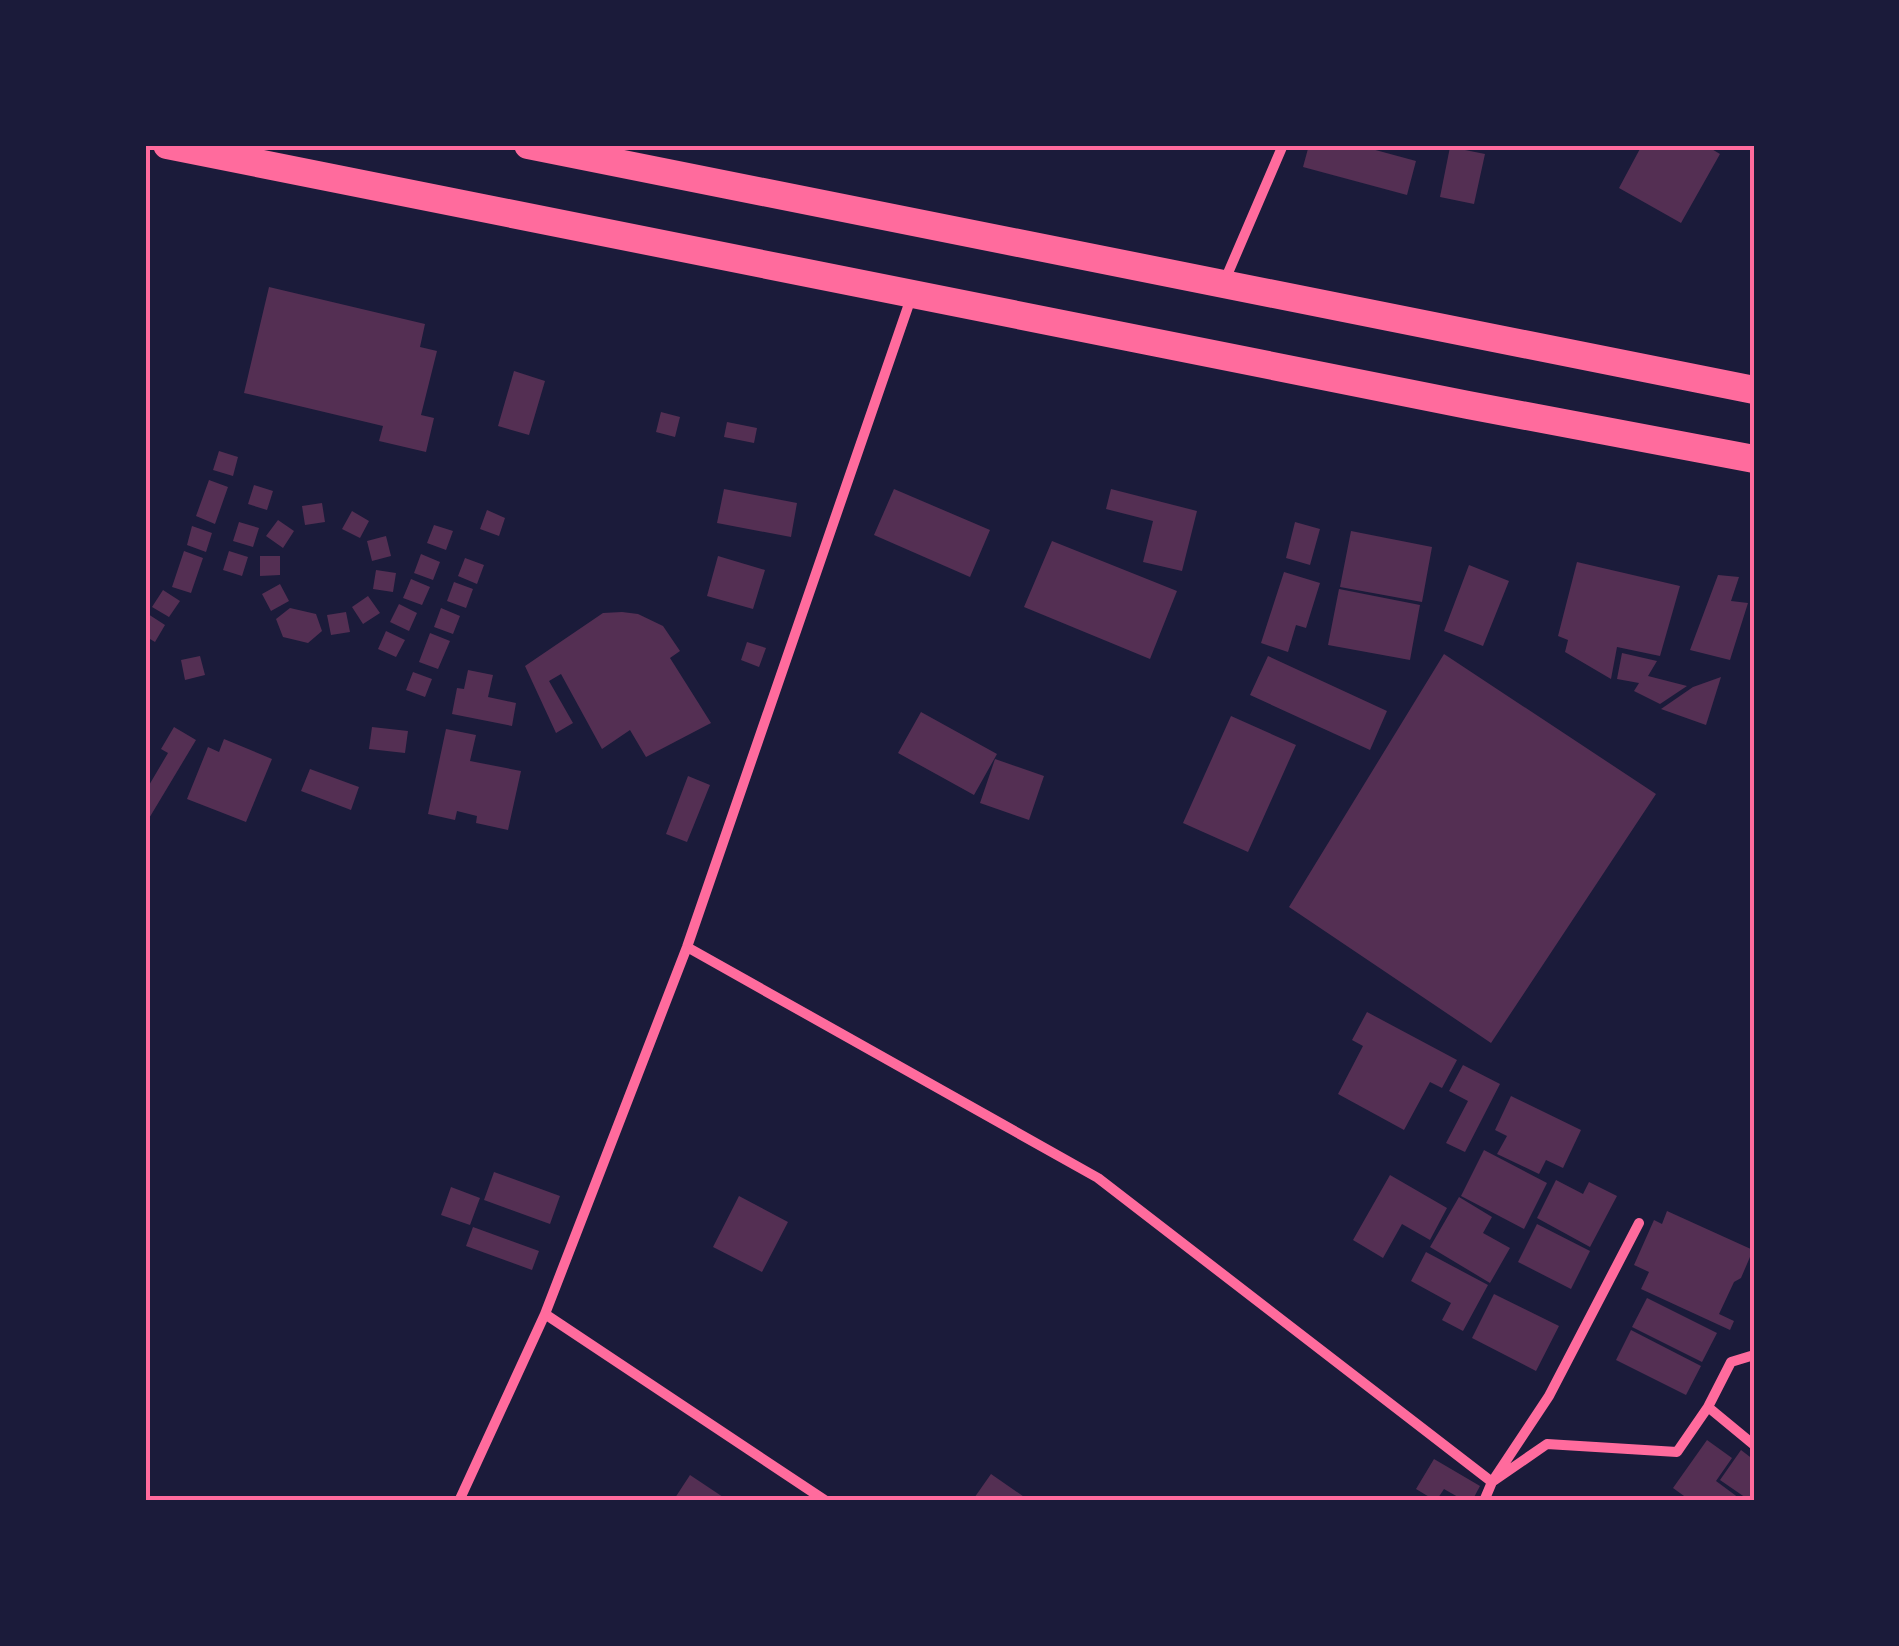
<svg xmlns="http://www.w3.org/2000/svg" width="1899" height="1646" font-family="Raleway,sans-serif">
<rect width="100%" height="100%" fill="#1b1b3a"/>
<path fill="#542f53" d="M1309,145H1357L1416,161L1407,195L1303,167Z
M1642,145H1705L1720,154L1681,223L1619,188Z
M1450,147L1485,154L1474,204L1440,197Z
M269,287L425,324L420,347L437,351L421,415L434,418L426,452L379,441L383,426L244,393Z
M514,371L545,381L529,435L498,426Z
M661,412L680,417L675,437L656,432Z
M727,422L757,428L754,443L724,437Z
M219,451L238,457L233,476L213,470Z
M209,480L228,487L215,524L196,516Z
M254,485L273,491L267,510L248,504Z
M724,489L797,503L791,537L717,523Z
M894,489L990,530L970,577L874,535Z
M1111,489L1197,511L1182,571L1143,562L1153,521L1106,509Z
M322,503L325,522L305,525L302,506Z
M487,510L505,518L499,536L480,529Z
M352,511L369,521L360,538L342,529Z
M278,520L294,531L283,548L266,536Z
M239,522L259,528L253,547L233,541Z
M1295,522L1320,529L1310,565L1286,558Z
M434,525L453,531L446,550L427,543Z
M192,526L212,533L206,552L187,545Z
M1351,531L1432,547L1422,602L1340,587Z
M386,536L391,556L372,561L367,541Z
M1052,541L1177,591L1150,659L1024,607Z
M184,551L203,558L191,593L172,587Z
M229,551L248,557L242,576L223,570Z
M421,554L440,562L433,580L414,573Z
M260,556H280V575L260,576Z
M718,556L765,570L753,609L707,596Z
M465,558L484,565L477,584L458,576Z
M1577,562L1680,586L1660,656L1617,647L1611,679L1565,652L1568,640L1558,636Z
M1469,565L1509,581L1483,646L1444,631Z
M376,570L396,573L393,592L373,589Z
M1284,572L1320,583L1306,628L1296,625L1288,652L1261,643Z
M1718,575L1739,577L1731,601L1748,603L1730,660L1690,650Z
M411,579L430,587L422,605L403,598Z
M454,582L473,589L466,608L447,601Z
M280,584L289,601L271,611L262,594Z
M1339,589L1420,605L1410,660L1328,645Z
M163,590L180,601L169,617L152,607Z
M368,596L380,613L363,624L352,607Z
M399,604L417,613L409,631L390,622Z
M290,608L316,614L322,631L308,643L283,637L276,619Z
M441,608L460,616L453,634L434,627Z
M346,612L350,632L331,635L327,615Z
M622,612L638,614L663,626L680,651L670,658L711,723L646,757L630,730L602,749L561,674L549,681L573,723L556,733L525,666L603,613Z
M148,614L165,625L155,642L145,636V619Z
M386,631L405,640L396,657L378,649Z
M430,633L450,641L438,669L419,662Z
M747,642L766,648L759,667L741,660Z
M1622,653L1657,661L1648,676L1687,686L1660,704L1634,691L1639,683L1617,679Z
M1444,654L1656,794L1491,1043L1289,907Z
M200,656L205,675L185,680L181,660Z
M1268,656L1387,711L1370,750L1250,695Z
M468,670L493,675L488,697L516,703L512,726L452,714L457,688L464,689Z
M413,672L432,679L425,697L406,690Z
M1721,677L1706,725L1661,709L1693,687Z
M921,712L997,754L974,795L898,753Z
M1231,716L1296,745L1248,852L1183,823Z
M174,727L196,740L145,825V792L168,753L161,749Z
M372,727L408,731L405,753L369,749Z
M446,729L476,735L470,761L521,771L508,830L476,823L477,816L457,811L455,820L428,814Z
M224,739L272,759L246,822L187,799L208,747L219,752Z
M995,759L1044,776L1029,820L980,803Z
M310,769L359,787L351,810L301,791Z
M688,776L710,785L687,842L666,834Z
M1367,1012L1457,1060L1442,1088L1430,1082L1404,1130L1338,1094L1363,1046L1352,1040Z
M1463,1065L1500,1084L1465,1152L1446,1143L1468,1101L1449,1091Z
M1511,1096L1581,1130L1563,1168L1546,1160L1539,1174L1497,1154L1507,1136L1495,1130Z
M1484,1150L1547,1183L1524,1229L1461,1196Z
M494,1172L560,1196L550,1224L484,1200Z
M1390,1175L1447,1208L1430,1240L1402,1224L1383,1258L1353,1240Z
M1556,1180L1583,1194L1589,1182L1617,1196L1590,1247L1537,1218Z
M451,1187L480,1198L470,1225L441,1215Z
M739,1196L788,1222L762,1272L713,1247Z
M1459,1197L1492,1217L1483,1233L1510,1248L1490,1283L1430,1247Z
M1667,1211L1753,1250L1741,1278L1734,1282L1719,1314L1734,1321L1730,1330L1641,1289L1649,1272L1634,1265L1654,1220L1662,1224Z
M1537,1224L1590,1251L1571,1289L1518,1262Z
M473,1227L539,1251L532,1270L466,1246Z
M1426,1252L1488,1285L1463,1331L1442,1320L1451,1303L1411,1281Z
M1494,1294L1559,1326L1536,1371L1472,1338Z
M1647,1298L1717,1333L1702,1362L1632,1327Z
M1631,1330L1701,1366L1686,1395L1616,1360Z
M1707,1440L1732,1458L1716,1481L1743,1501H1691L1673,1488Z
M1741,1450L1754,1460V1493L1749,1500L1720,1480Z
M1434,1459L1480,1486L1472,1501H1465L1444,1489L1436,1501L1416,1489Z
M991,1474L1030,1501H972Z
M690,1475L729,1501H673Z"/>
<g fill="none" stroke-linecap="round" stroke-linejoin="round">
<path stroke="#ff6b9d" stroke-width="10" d="M1225,280L1283,145
M687,947L1098,1178L1492,1482L1547,1444L1677,1452L1708,1407L1754,1445
M545,1314L826,1501
M1708,1407L1731,1362L1754,1355
M459,1501L545,1314L687,947L911,298
M1484,1501L1492,1482L1549,1396L1639,1223"/>
<path stroke="#ff6b9d" stroke-width="28" d="M167,145L1468,405L1754,459
M528,145L1754,390"/>
</g>
<rect width="1899" height="1646" fill="none" stroke="#1b1b3a" stroke-width="295"/>
<rect x="148" y="148" width="1604" height="1350" fill="none" stroke="#ff6b9d" stroke-width="4"/>
</svg>
